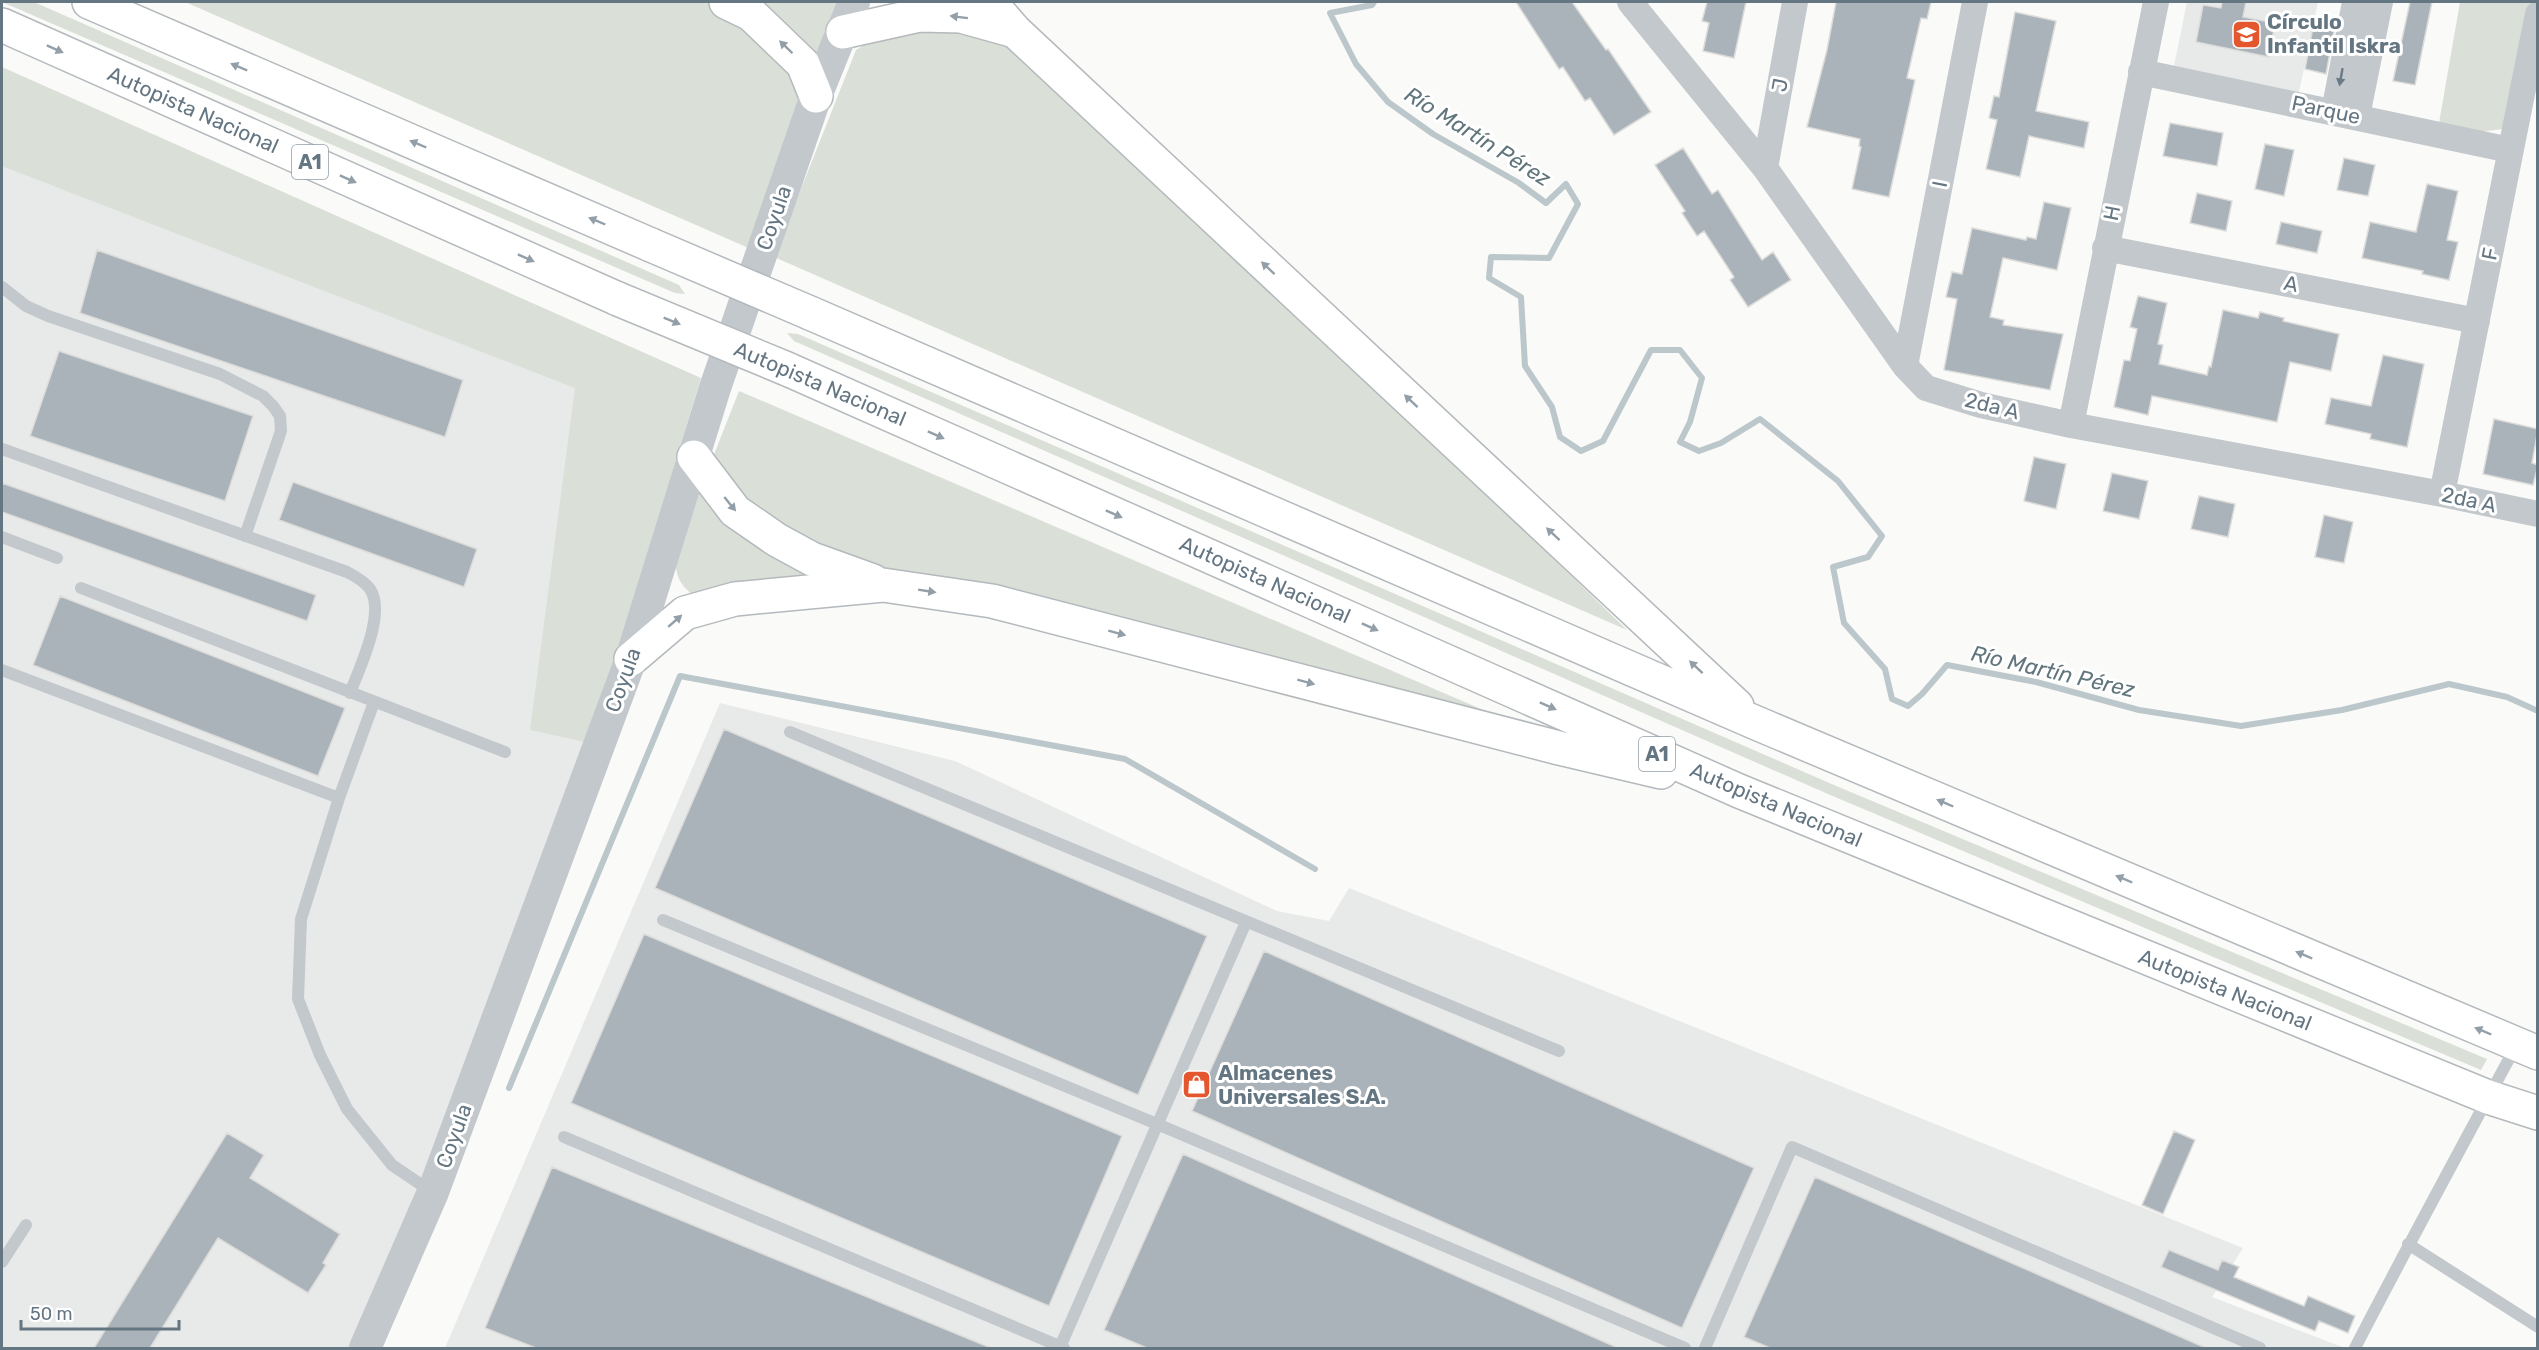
<svg xmlns="http://www.w3.org/2000/svg" width="2539" height="1350" font-family="Rubik,sans-serif">
<rect width="100%" height="100%" fill="#fafaf8"/>
<path fill="#e8e9e9" d="M2187,2H2318L2299,92L2174,66Z
M2,165L657,418L631,659L365,1348H2Z
M720,703L955,761L1277,911L1329,921L1349,888L2243,1248L2212,1297L2345,1348H445Z"/>
<path fill="#dadfd7" d="M2,2H34L679,285L685,294L675,293Z
M185,2H711L776,51L807,103L751,249Z
M743,2H845L817,72Z
M2460,2H2535L2514,116L2503,129L2471,133L2438,129Z
M952,25L1013,45L1372,382L1627,630L774,257L856,50L883,33Z
M2,67L701,378L590,743L530,730L575,388L2,166Z
M787,333L798,334L1834,785L2487,1059L2481,1070L1828,794L794,341Z
M739,391L1516,724L1173,630L885,572L818,548L766,518L726,480L713,457Z
M697,484L832,582L696,598C683,587 675,579 676,561Z"/>
<g fill="none" stroke-linecap="round" stroke-linejoin="round">
<path stroke="#bbc7cb" stroke-width="6" d="M1374,2L1372,5L1330,13L1356,64L1388,102L1433,134L1519,183L1546,203L1566,184L1578,204L1549,258L1491,257L1489,278L1521,297L1525,366L1552,407L1560,437L1581,451L1603,441L1651,350H1680L1702,378L1690,422L1680,442L1699,451L1721,443L1760,419L1838,481L1882,536L1868,557L1833,567L1844,623L1885,669L1892,699L1908,706L1922,694L1947,665L2036,682L2139,710L2241,726L2342,710L2449,684L2507,697L2538,711
M509,1088L680,676L1125,759L1315,869"/>
</g>
<path fill="#aab3b9" stroke="#dcdcda" stroke-width="1.5" d="M1516,2H1572L1606,50L1608,49L1651,112L1614,135L1590,98L1585,101L1563,67L1559,69Z
M1707,2H1746L1734,58L1703,51L1709,23L1702,21Z
M1836,2H1931L1927,19L1921,18L1907,78L1915,80L1889,197L1852,189L1861,147L1859,146L1860,139L1807,127L1827,50Z
M2222,2H2246L2243,17L2275,23L2269,57L2196,42L2203,5L2221,8Z
M2410,2H2432L2415,85L2393,81Z
M2015,12L2056,21L2036,111L2089,122L2084,148L2029,136L2020,177L1986,169L1997,120L1989,118L1994,96L1999,97Z
M2313,27L2334,31L2326,74L2305,69Z
M2170,123L2223,133L2217,166L2163,156Z
M2265,144L2294,150L2284,196L2255,189Z
M1683,148L1712,194L1718,190L1762,260L1773,252L1791,280L1748,307L1730,280L1734,277L1704,231L1697,236L1682,213L1685,211L1655,165Z
M2344,158L2375,165L2368,196L2337,190Z
M2427,184L2458,191L2447,240L2458,242L2449,280L2422,274L2423,271L2362,258L2370,222L2416,232Z
M2197,193L2232,201L2226,231L2190,223Z
M2044,202L2071,208L2057,270L2003,258L1990,317L2004,320L2003,325L2063,334L2050,390L1944,370L1957,299L1946,297L1952,272L1962,274L1972,228L2026,240L2027,237L2036,239Z
M2281,222L2322,231L2317,253L2276,244Z
M97,250L463,380L445,437L80,313Z
M2138,296L2167,303L2158,344L2163,345L2159,364L2207,375L2209,366L2211,367L2223,310L2258,318L2260,312L2284,318L2283,321L2339,334L2331,371L2290,362L2277,422L2152,396L2148,415L2114,407L2124,360L2130,361L2137,329L2130,327Z
M59,351L253,416L225,501L30,436Z
M2383,355L2424,364L2407,447L2370,439L2371,434L2325,424L2331,398L2371,406Z
M2494,419L2538,429L2532,463L2538,465L2533,485L2483,474Z
M2034,457L2066,464L2056,509L2024,501Z
M2112,473L2148,481L2139,519L2103,511Z
M293,482L477,549L464,587L279,520Z
M2,483L316,595L307,621L2,512Z
M2199,496L2235,504L2228,537L2191,529Z
M2324,515L2353,522L2344,563L2315,557Z
M60,596L345,708L318,776L33,665Z
M724,729L1207,936L1138,1095L655,888Z
M644,934L1122,1136L1049,1306L571,1103Z
M1264,951L1754,1168L1682,1328L1192,1111Z
M2174,1131L2195,1140L2163,1214L2142,1205Z
M227,1133L264,1155L250,1178L340,1234L323,1263L326,1265L308,1293L218,1238L150,1348H94Z
M1183,1154L1618,1348H1147L1104,1330Z
M552,1167L991,1348H536L485,1328Z
M1815,1177L2206,1348H1770L1744,1337Z
M2169,1250L2218,1270L2222,1260L2239,1267L2234,1277L2304,1306L2308,1296L2355,1316L2348,1333L2319,1321L2315,1331L2161,1267Z"/>
<g fill="none" stroke-linecap="round" stroke-linejoin="round">
<defs>
<path id="motorway" d="M89,2L651,245
M726,2L751,14L803,64L816,96
M990,2L1015,31L1737,706
M2,25L618,299
M843,32L920,15L961,16L1015,31
M810,313L1754,722L2538,1053
M787,369L1739,791L2488,1097L2538,1113
M694,457L735,511L777,540L812,559L873,581
M631,659L685,613L735,599L883,585L992,601L1559,748L1661,772"/>
</defs>
<use href="#motorway" stroke="#b4b9bd" stroke-width="36"/>
<path stroke="#c3c8cc" stroke-width="12" d="M2,287L26,306L48,316L220,374L263,396L273,406L280,416L281,431L245,536
M2,449L347,572C355,576 364,581 370,589C386,613 360,667 350,693
M2,537L57,558
M81,588L505,752
M2,670L339,798
M374,702L339,798L301,919L298,999L320,1055L347,1109L392,1165L432,1192
M790,732L1559,1051
M663,920L1157,1124L1685,1348
M564,1137L1064,1348
M2408,1244L2538,1327
M2,1262L26,1225
M1060,1347L1246,922
M1705,1348L1792,1147L2260,1348
M2355,1348C2407,1247 2462,1146 2516,1046"/>
<path stroke="#c3c8cc" stroke-width="26" d="M1630,2L1765,168L1905,366L1926,388L1981,405L2071,425L2442,494L2538,514
M2141,72L2510,150
M2334,112L2355,2
M2357,116L2380,2
M1765,168L1795,2
M2105,248L2477,321
M1905,366L1975,2
M2071,425L2156,2
M2442,494L2538,14"/>
<path stroke="#c3c8cc" stroke-width="32" d="M365,1348L433,1192L631,659L715,388L816,96L854,2"/>
<use href="#motorway" stroke="#fff" stroke-width="33"/>
<defs>
<path id="motorway-bridge" d="M651,245L810,313
M618,299L787,369"/>
</defs>
<use href="#motorway-bridge" stroke="#b4b9bd" stroke-width="36" stroke-linecap="butt"/>
<use href="#motorway-bridge" stroke="#fff" stroke-width="33"/>
</g>
<defs><path id="oneway-solid" d="M-6-.8H1V-3.2L6.5 0L1 3.2V.8H-6Z" transform="scale(1.5)"/></defs>
<g fill="#939fa8">
<use href="#oneway-solid" transform="translate(959 17) rotate(-173)"/>
<use href="#oneway-solid" transform="translate(786 47) rotate(-136)"/>
<use href="#oneway-solid" transform="translate(55 49) rotate(24)"/>
<use href="#oneway-solid" transform="translate(239 67) rotate(-157)"/>
<use href="#oneway-solid" transform="translate(418 144) rotate(-157)"/>
<use href="#oneway-solid" transform="translate(348 179) rotate(24)"/>
<use href="#oneway-solid" transform="translate(597 221) rotate(-157)"/>
<use href="#oneway-solid" transform="translate(526 258) rotate(24)"/>
<use href="#oneway-solid" transform="translate(1268 268) rotate(-137)"/>
<use href="#oneway-solid" transform="translate(672 321) rotate(22)"/>
<use href="#oneway-solid" transform="translate(1411 401) rotate(-137)"/>
<use href="#oneway-solid" transform="translate(936 435) rotate(24)"/>
<use href="#oneway-solid" transform="translate(730 504) rotate(51)"/>
<use href="#oneway-solid" transform="translate(1114 514) rotate(24)"/>
<use href="#oneway-solid" transform="translate(1553 534) rotate(-137)"/>
<use href="#oneway-solid" transform="translate(927 591) rotate(9)"/>
<use href="#oneway-solid" transform="translate(675 621) rotate(-41)"/>
<use href="#oneway-solid" transform="translate(1370 627) rotate(24)"/>
<use href="#oneway-solid" transform="translate(1117 633) rotate(15)"/>
<use href="#oneway-solid" transform="translate(1696 667) rotate(-137)"/>
<use href="#oneway-solid" transform="translate(1306 682) rotate(15)"/>
<use href="#oneway-solid" transform="translate(1548 706) rotate(24)"/>
<use href="#oneway-solid" transform="translate(1945 803) rotate(-157)"/>
<use href="#oneway-solid" transform="translate(2124 879) rotate(-157)"/>
<use href="#oneway-solid" transform="translate(2304 955) rotate(-157)"/>
<use href="#oneway-solid" transform="translate(2483 1031) rotate(-157)"/>
</g>
<use fill="#6a7a87" href="#oneway-solid" transform="translate(2341 77) rotate(100)"/>
<defs>
<symbol id="school-square" viewBox="-11 -11 22 22"><rect x="-9" y="-9" width="18" height="18" rx="4" fill="#e4572e" stroke="#fff"/><path d="M0-5L7-2L0 1L-7-2ZM-4 1L0 2.5L4 1V4Q0 6-4 4Z" fill="#fff"/></symbol>
<symbol id="shop-square" viewBox="-11 -11 22 22"><rect x="-9" y="-9" width="18" height="18" rx="4" fill="#e4572e" stroke="#fff"/><path d="M-5-2.5h2.3a2.7 3.5 0 0 1 5.4 0H5L5.5 6h-11ZM-1.5-2.5h3a1.5 2.3 0 0 0-3 0Z" fill="#fff"/></symbol>
</defs>
<g fill-rule="evenodd">
<use href="#school-square" x="2230" y="18" width="33" height="33"/>
<use href="#shop-square" x="1180" y="1068" width="33" height="33"/>
</g>
<g text-anchor="middle" stroke-width="6" stroke-linejoin="round" paint-order="stroke">
<g fill="#fff" stroke="#939fa8" stroke-width="1.5">
<rect x="292" y="145" width="36" height="34" rx="4.5"/>
<rect x="1639" y="737" width="36" height="34" rx="4.5"/>
</g>
<g font-size="20" font-weight="bold" fill="#657683">
<text x="310" y="169">A1</text>
<text x="1657" y="761">A1</text>
</g>
<g font-size="21" font-weight="bold" fill="#657683" stroke="#fff" text-anchor="start">
<text x="2267" y="29">Círculo<tspan x="2267" dy="24">Infantil Iskra</tspan></text>
<text x="1218" y="1080">Almacenes<tspan x="1218" dy="24">Universales S.A.</tspan></text>
</g>
<g font-size="21" fill="#657683" stroke="#fff">
<text transform="translate(1780 85) rotate(-80)" y="7">J</text>
<text transform="translate(193 110) rotate(24)" y="7">Autopista Nacional</text>
<text transform="translate(2326 110) rotate(12)" y="7">Parque</text>
<text transform="translate(1940 184) rotate(-79)" y="7">I</text>
<text transform="translate(2112 213) rotate(-79)" y="7">H</text>
<text transform="translate(774 218) rotate(-71)" y="7">Coyula</text>
<text transform="translate(2490 254) rotate(-79)" y="7">F</text>
<text transform="translate(2291 284) rotate(11)" y="7">A</text>
<text transform="translate(820 384) rotate(23)" y="7">Autopista Nacional</text>
<text transform="translate(1992 406) rotate(14)" y="7">2da A</text>
<text transform="translate(2469 500) rotate(12)" y="7">2da A</text>
<text transform="translate(1265 580) rotate(24)" y="7">Autopista Nacional</text>
<text transform="translate(623 680) rotate(-70)" y="7">Coyula</text>
<text transform="translate(1776 805) rotate(23)" y="7">Autopista Nacional</text>
<text transform="translate(2225 990) rotate(22)" y="7">Autopista Nacional</text>
<text transform="translate(454 1136) rotate(-70)" y="7">Coyula</text>
</g>
<g font-size="22" font-style="italic" fill="#60757c" stroke="#fff">
<text transform="translate(1478 136) rotate(32)" y="8">Río Martín Pérez</text>
<text transform="translate(2053 671) rotate(13)" y="8">Río Martín Pérez</text>
</g>
</g>
<rect width="2539" height="1350" fill="none" stroke="#657683" stroke-width="6"/>
<path d="M21 1320v9h158v-9" fill="none" stroke="#657683" stroke-width="3"/>
<text x="30" y="1320" font-size="18" fill="#657683" stroke="#ffffff" stroke-width="4.5" paint-order="stroke">50 m</text>
</svg>
